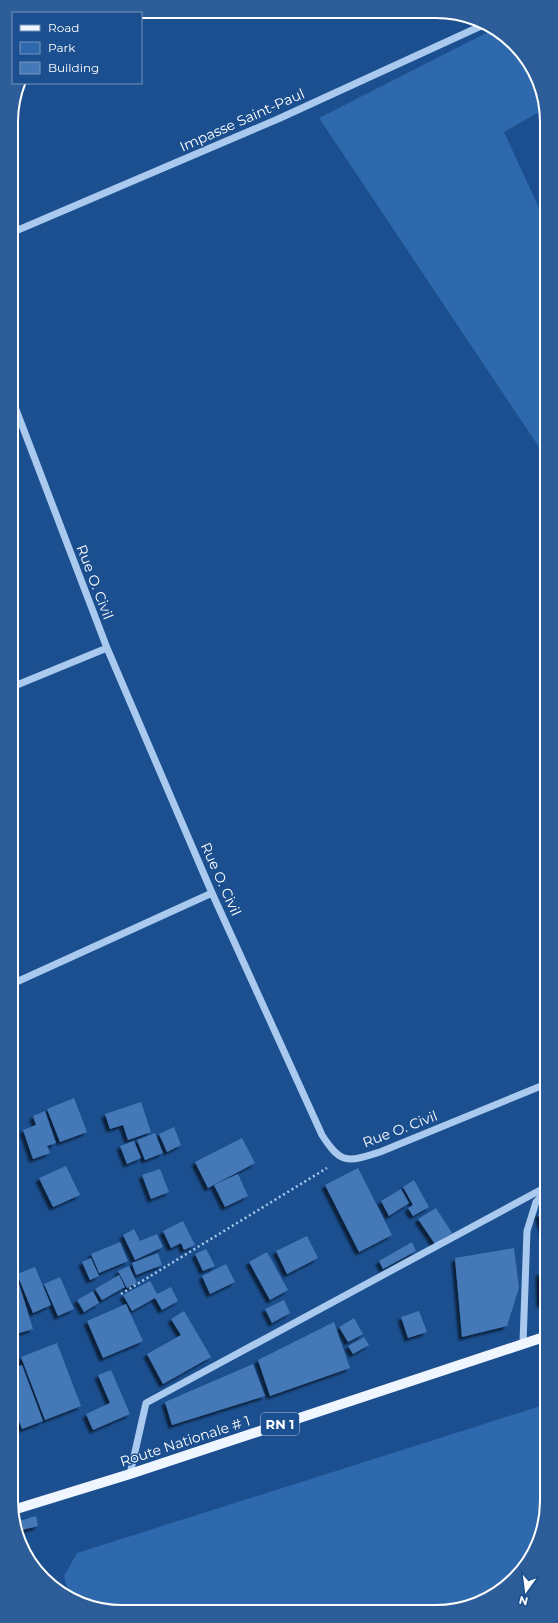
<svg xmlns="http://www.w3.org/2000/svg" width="558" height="1623" font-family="Montserrat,sans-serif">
<defs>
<filter id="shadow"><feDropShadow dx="-3.5" dy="3.5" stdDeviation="1" flood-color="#0009"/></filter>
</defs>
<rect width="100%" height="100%" fill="#1b4f8f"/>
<path fill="#2e69ad" d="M490,31L514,43L545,100V109L504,132L545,221V456L319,118Z
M547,1404V1508L539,1543L520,1574L492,1597L458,1610H101L68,1592L64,1576L77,1553Z"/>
<path fill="#4478b7" filter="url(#shadow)" d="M74,1098L87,1132L60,1142L47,1109Z
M141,1102L151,1132L128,1140L123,1125L110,1129L105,1114Z
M45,1111L56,1143L47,1146L50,1153L33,1159L23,1130L36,1125L33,1116Z
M174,1127L181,1145L167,1152L159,1134Z
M155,1133L163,1153L145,1160L137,1140Z
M242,1138L255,1163L208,1188L195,1162Z
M134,1141L141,1158L127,1164L120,1146Z
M66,1166L80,1195L53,1207L39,1178Z
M358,1168L392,1235L359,1252L325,1185Z
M160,1169L169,1192L151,1199L142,1175Z
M238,1174L248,1196L225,1207L214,1185Z
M414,1180L429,1207L413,1216L408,1208L413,1205L403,1187Z
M401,1189L409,1203L389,1216L381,1201Z
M436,1208L452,1233L435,1244L418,1219Z
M546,1212V1240L538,1214Z
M183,1221L195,1245L184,1250L181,1243L171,1248L163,1231Z
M134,1229L140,1241L157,1234L163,1247L135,1260L123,1235Z
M307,1236L318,1258L287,1274L276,1251Z
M120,1242L128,1261L99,1273L91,1254Z
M412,1242L416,1251L383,1269L379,1261Z
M514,1248L519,1288L507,1326L462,1337L455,1258Z
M206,1249L215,1266L203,1271L195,1254Z
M267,1252L288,1290L270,1300L249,1262Z
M158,1253L162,1265L136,1275L132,1263Z
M91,1258L99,1276L90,1280L82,1262Z
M226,1264L235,1282L210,1294L202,1276Z
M129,1266L137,1283L127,1288L118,1271Z
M35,1267L51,1305L33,1313L17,1274Z
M539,1272H546V1304H540Z
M119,1275L125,1287L102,1300L95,1289Z
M60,1277L74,1309L58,1316L44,1284Z
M150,1281L157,1294L171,1287L178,1301L162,1310L155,1298L132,1311L123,1295Z
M19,1284L33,1329L16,1334L13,1322V1286Z
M93,1291L99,1303L84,1312L77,1300Z
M284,1300L290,1313L272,1323L265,1309Z
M126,1304L143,1341L103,1358L87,1321Z
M184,1311L211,1357L163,1384L147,1354L181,1335L171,1319Z
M419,1311L427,1332L408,1338L401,1317Z
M354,1318L363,1334L348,1342L339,1327Z
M334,1322L350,1368L270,1396L258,1360Z
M364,1337L369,1345L353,1354L348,1346Z
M57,1343L81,1406L45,1420L21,1357Z
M253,1364L265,1396L172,1425L165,1402Z
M22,1365L43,1421L22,1429L13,1405V1369Z
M111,1370L130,1414L93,1430L86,1414L110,1403L98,1375Z
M36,1516L38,1526L18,1531L13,1523Z"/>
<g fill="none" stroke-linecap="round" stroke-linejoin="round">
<path stroke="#a9c9ee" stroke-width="2.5" stroke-dasharray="2 3" stroke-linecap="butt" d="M121,1294L327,1168"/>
<path stroke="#a9c9ee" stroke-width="7" d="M11,233L278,119L481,26
M12,399L107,648L212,893L322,1135C341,1165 348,1162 380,1152L546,1084
M12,687L107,648
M12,984L212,893
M523,1343L527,1231L536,1202L546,1191
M130,1474L146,1403L546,1187"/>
<path stroke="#f0f6ff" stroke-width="10" d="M13,1510L130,1474L547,1336"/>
</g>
<g text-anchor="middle" stroke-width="3" stroke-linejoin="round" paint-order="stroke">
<rect fill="#1b4f8f" stroke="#bbcadd" stroke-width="1" x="261" y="1413" width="38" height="22" rx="3"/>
<g font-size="13" font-weight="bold" fill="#fff">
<text x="280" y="1429">RN 1</text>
</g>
<g font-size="14" fill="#fff" stroke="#1b4f8f">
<text transform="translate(242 120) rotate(-24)" y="5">Impasse Saint-Paul</text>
<text transform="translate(95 582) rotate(69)" y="5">Rue O. Civil</text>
<text transform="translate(221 879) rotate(66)" y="5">Rue O. Civil</text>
<text transform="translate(400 1129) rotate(-21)" y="5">Rue O. Civil</text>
<text transform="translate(185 1441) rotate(-18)" y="5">Route Nationale # 1</text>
</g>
</g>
<path d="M0 0H558V1623H0ZM122 18H436A104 104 0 0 1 540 122V1501A104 104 0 0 1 436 1605H122A104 104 0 0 1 18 1501V122A104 104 0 0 1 122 18Z" fill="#2d5d98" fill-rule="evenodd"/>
<path fill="none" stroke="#fff" stroke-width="2" d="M122 18H436A104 104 0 0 1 540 122V1501A104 104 0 0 1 436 1605H122A104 104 0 0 1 18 1501V122A104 104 0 0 1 122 18Z"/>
<rect x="12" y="12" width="130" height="72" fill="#1b4f8f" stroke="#7695bc"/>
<rect x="20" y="25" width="20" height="6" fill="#f0f6ff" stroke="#7695bc"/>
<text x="48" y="32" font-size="12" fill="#ffffff">Road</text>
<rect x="20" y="42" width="20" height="12" fill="#2e69ad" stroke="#7695bc"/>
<text x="48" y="52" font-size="12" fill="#ffffff">Park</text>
<rect x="20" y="62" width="20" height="12" fill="#4478b7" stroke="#7695bc"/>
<text x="48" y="72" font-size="12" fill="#ffffff">Building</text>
<g transform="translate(526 1591) rotate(194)" stroke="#1b4f8f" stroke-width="3" paint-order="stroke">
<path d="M0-3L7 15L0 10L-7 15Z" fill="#ffffff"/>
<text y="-6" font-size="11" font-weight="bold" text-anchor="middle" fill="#ffffff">N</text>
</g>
</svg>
